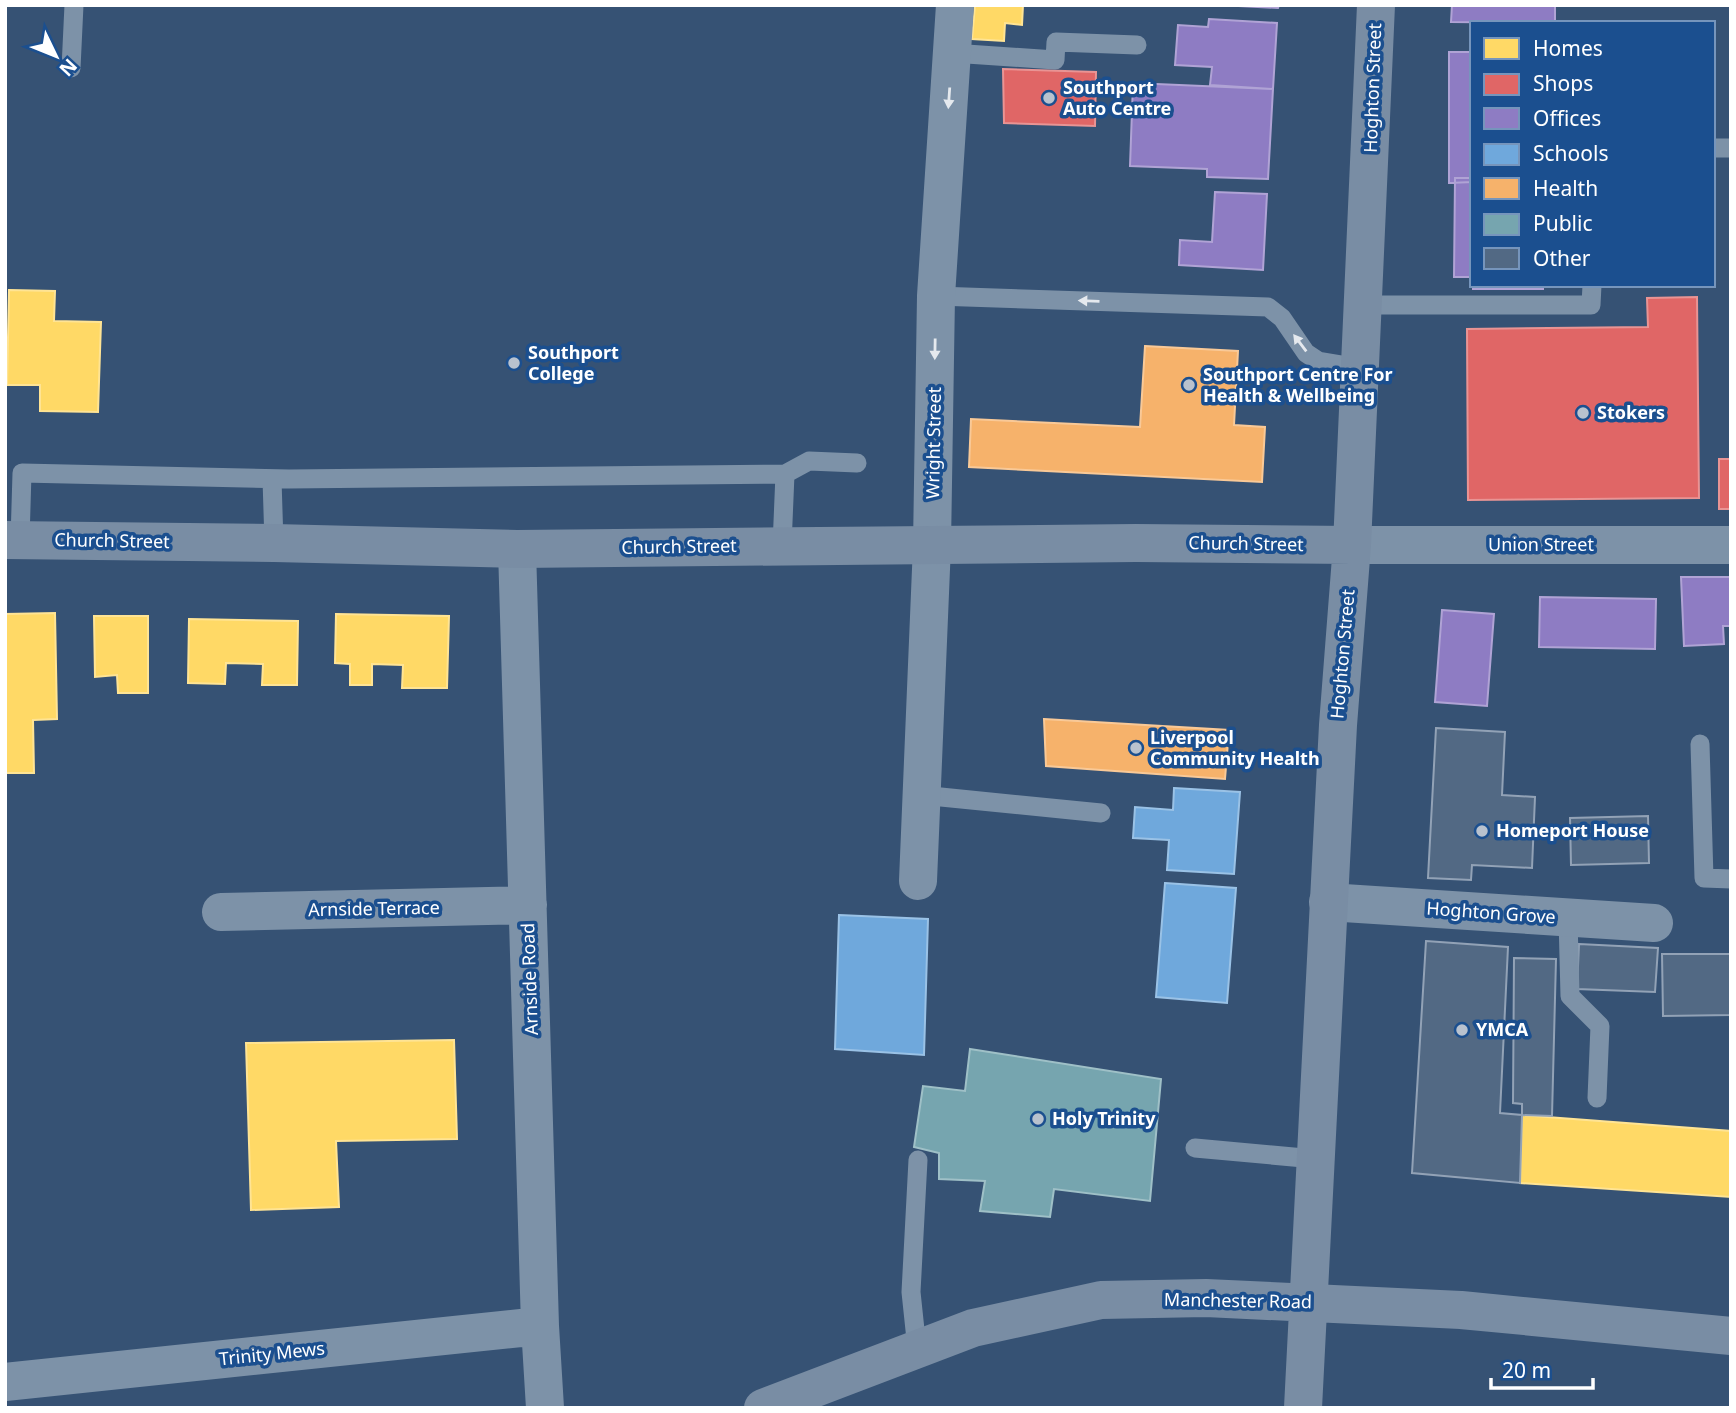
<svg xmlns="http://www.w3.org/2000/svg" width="1736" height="1413" font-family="'Noto Sans',sans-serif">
<rect width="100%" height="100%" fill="#365274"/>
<path fill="#ffd966" stroke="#ffe494" stroke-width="2" d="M975,5H1023L1022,25L1005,23L1004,41L972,39Z
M9,290L55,291L54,321L101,322L98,412L40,411V385H7Z
M55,613L57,719L33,720L34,773H5V614Z
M336,614L449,616L447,688H402L403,665L372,664V685H350V664L335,663Z
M94,616H148V693H118L117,675L95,677Z
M189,619L298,621L297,685H262L263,664L226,663L225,684L188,683Z
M454,1040L457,1139L336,1141L339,1207L251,1210L246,1043Z
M1522,1115L1731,1131V1197L1520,1183Z"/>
<path fill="#e06666" stroke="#e99494" stroke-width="2" d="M1003,69L1096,72L1095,126L1004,123Z
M1697,297L1699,498L1468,500L1467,329L1648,327L1647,298Z
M1719,459H1731V509H1719Z"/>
<path fill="#8e7cc3" stroke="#b0a3d5" stroke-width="2" d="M1219,5H1279L1278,8Z
M1452,5H1555V23L1451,22Z
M1209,19L1277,23L1273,89L1210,85L1212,67L1175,65L1178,25L1208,27Z
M1449,52H1472V182L1449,183Z
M1133,83L1273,89L1268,179L1207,177V169L1130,166Z
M1455,178H1472V277H1454Z
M1215,192L1267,194L1263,270L1179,265L1180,240L1212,242Z
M1473,285H1543V289H1473Z
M1681,577H1731V626H1723L1724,644L1684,646Z
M1540,597L1656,599L1655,649L1539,647Z
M1442,610L1494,614L1487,706L1435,702Z"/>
<path fill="#6fa8dc" stroke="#9ac2e6" stroke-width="2" d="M1174,788L1240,792L1234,874L1167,870L1169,840L1133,838L1135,807L1173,810Z
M1165,883L1236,888L1227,1003L1156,997Z
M839,915L928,919L924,1055L835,1049Z"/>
<path fill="#f6b26b" stroke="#f9c997" stroke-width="2" d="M1145,346L1238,351L1234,425L1265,427L1262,482L969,467L971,419L1140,427Z
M1044,719L1229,730L1225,779L1046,766Z"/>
<path fill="#76a5af" stroke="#9fc0c7" stroke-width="2" d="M970,1049L1161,1079L1150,1201L1054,1189L1050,1217L980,1211L985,1181L939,1179V1153L914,1147L923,1086L965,1091Z"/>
<path fill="#526984" stroke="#92a2b6" stroke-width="2" d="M1436,728L1505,732L1502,795L1535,797L1532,868L1472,865L1471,880L1428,878Z
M1648,816L1649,863L1571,865L1570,818Z
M1426,941L1508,947L1500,1113L1522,1115L1520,1183L1412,1173Z
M1579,944L1658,948L1655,992L1577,989Z
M1662,954H1731V1015L1663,1016Z
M1514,958L1556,959L1552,1116L1522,1115V1104L1513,1103Z"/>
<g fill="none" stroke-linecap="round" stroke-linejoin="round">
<path stroke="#7d92a8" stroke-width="19" d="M952,53L1055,60L1056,42L1137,45
M71,68L74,5
M1713,148H1731
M936,296L1268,307L1282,318L1306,353L1318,361L1360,368
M1364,305H1591L1592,285
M272,479L274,543
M20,540L22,473L289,479L785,474L809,461L857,463
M782,546L785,474
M1700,744L1704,878L1731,879
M921,795L1101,813
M1568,918L1570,996L1600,1026L1597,1098
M1195,1148L1315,1159
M917,1349L911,1292L918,1160"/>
<path stroke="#7d92a8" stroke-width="38" d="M1352,545H1731
M517,549L540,1326L545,1408
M918,881L932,545L936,296L955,5
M1328,902L1654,923
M221,912L528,905
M5,1382L540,1326"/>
<path stroke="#798da4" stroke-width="38" d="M5,540L274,543L517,549L1136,543L1352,545
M763,1408L973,1328L1101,1300L1206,1298L1461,1310L1731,1336
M1303,1408L1338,725L1352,545L1376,5"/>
</g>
<defs><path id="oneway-solid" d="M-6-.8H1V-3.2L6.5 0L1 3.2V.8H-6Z" transform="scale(1.75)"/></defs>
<g fill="#e5e9ee">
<use href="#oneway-solid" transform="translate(949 98) rotate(94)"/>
<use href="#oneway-solid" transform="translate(1089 301) rotate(-178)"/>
<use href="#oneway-solid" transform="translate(1300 343) rotate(-127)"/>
<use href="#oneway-solid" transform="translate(935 349) rotate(91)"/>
</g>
<g fill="#b9c2ce" stroke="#1b4f8f" stroke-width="2.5">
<circle cx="1049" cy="98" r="7"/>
<circle cx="514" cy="363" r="7"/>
<circle cx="1189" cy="385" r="7"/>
<circle cx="1583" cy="413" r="7"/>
<circle cx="1136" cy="748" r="7"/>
<circle cx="1482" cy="831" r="7"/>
<circle cx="1462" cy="1030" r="7"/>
<circle cx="1038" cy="1119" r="7"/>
</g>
<g text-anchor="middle" stroke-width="7" stroke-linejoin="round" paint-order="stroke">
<g font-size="18" font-weight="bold" fill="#fff" stroke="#1b4f8f" text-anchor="start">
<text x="1063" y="94">Southport<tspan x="1063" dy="21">Auto Centre</tspan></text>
<text x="528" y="359">Southport<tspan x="528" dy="21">College</tspan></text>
<text x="1203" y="381">Southport Centre For<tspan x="1203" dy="21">Health &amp; Wellbeing</tspan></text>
<text x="1597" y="419">Stokers</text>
<text x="1150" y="744">Liverpool<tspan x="1150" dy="21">Community Health</tspan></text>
<text x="1496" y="837">Homeport House</text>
<text x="1476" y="1036">YMCA</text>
<text x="1052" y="1125">Holy Trinity</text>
</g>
<g font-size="18" fill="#fff" stroke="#1b4f8f">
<text transform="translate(1373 88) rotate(-88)" y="6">Hoghton Street</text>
<text transform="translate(934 443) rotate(-89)" y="6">Wright Street</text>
<text transform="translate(112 541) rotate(1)" y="6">Church Street</text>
<text transform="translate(1246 544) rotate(1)" y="6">Church Street</text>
<text x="1541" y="551">Union Street</text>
<text transform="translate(679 547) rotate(-1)" y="6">Church Street</text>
<text transform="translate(1343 654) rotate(-85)" y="6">Hoghton Street</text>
<text transform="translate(374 909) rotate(-1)" y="6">Arnside Terrace</text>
<text transform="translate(1491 913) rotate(4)" y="6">Hoghton Grove</text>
<text transform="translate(530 979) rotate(-92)" y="6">Arnside Road</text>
<text transform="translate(1238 1301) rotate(1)" y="6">Manchester Road</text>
<text transform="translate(272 1354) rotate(-6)" y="6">Trinity Mews</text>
</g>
</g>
<rect width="1736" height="1413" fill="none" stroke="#ffffff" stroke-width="14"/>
<rect x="1470" y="21" width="245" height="266" fill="#1b4f8f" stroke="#7695bc" stroke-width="2"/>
<rect x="1484" y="38" width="35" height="21" fill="#ffd966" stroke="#7695bc" stroke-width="2"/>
<text x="1533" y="56" font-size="21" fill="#ffffff">Homes</text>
<rect x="1484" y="74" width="35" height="21" fill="#e06666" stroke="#7695bc" stroke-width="2"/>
<text x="1533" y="91" font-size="21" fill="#ffffff">Shops</text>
<rect x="1484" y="108" width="35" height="21" fill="#8e7cc3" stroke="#7695bc" stroke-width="2"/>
<text x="1533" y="126" font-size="21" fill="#ffffff">Offices</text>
<rect x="1484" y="144" width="35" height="21" fill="#6fa8dc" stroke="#7695bc" stroke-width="2"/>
<text x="1533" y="161" font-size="21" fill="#ffffff">Schools</text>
<rect x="1484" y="178" width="35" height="21" fill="#f6b26b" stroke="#7695bc" stroke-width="2"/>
<text x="1533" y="196" font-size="21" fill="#ffffff">Health</text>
<rect x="1484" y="214" width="35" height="21" fill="#76a5af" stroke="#7695bc" stroke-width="2"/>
<text x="1533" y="231" font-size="21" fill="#ffffff">Public</text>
<rect x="1484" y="248" width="35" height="21" fill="#526984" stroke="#7695bc" stroke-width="2"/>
<text x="1533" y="266" font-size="21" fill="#ffffff">Other</text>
<g transform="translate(56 56) rotate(133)" stroke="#1b4f8f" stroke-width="5" paint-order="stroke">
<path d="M0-5L12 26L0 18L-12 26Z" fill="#ffffff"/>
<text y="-10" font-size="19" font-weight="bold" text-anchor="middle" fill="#ffffff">N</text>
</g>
<path d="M1491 1378v10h102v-10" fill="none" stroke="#ffffff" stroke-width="3.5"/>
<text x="1502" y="1378" font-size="21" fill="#ffffff" stroke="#1b4f8f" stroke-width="5" paint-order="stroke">20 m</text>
</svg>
